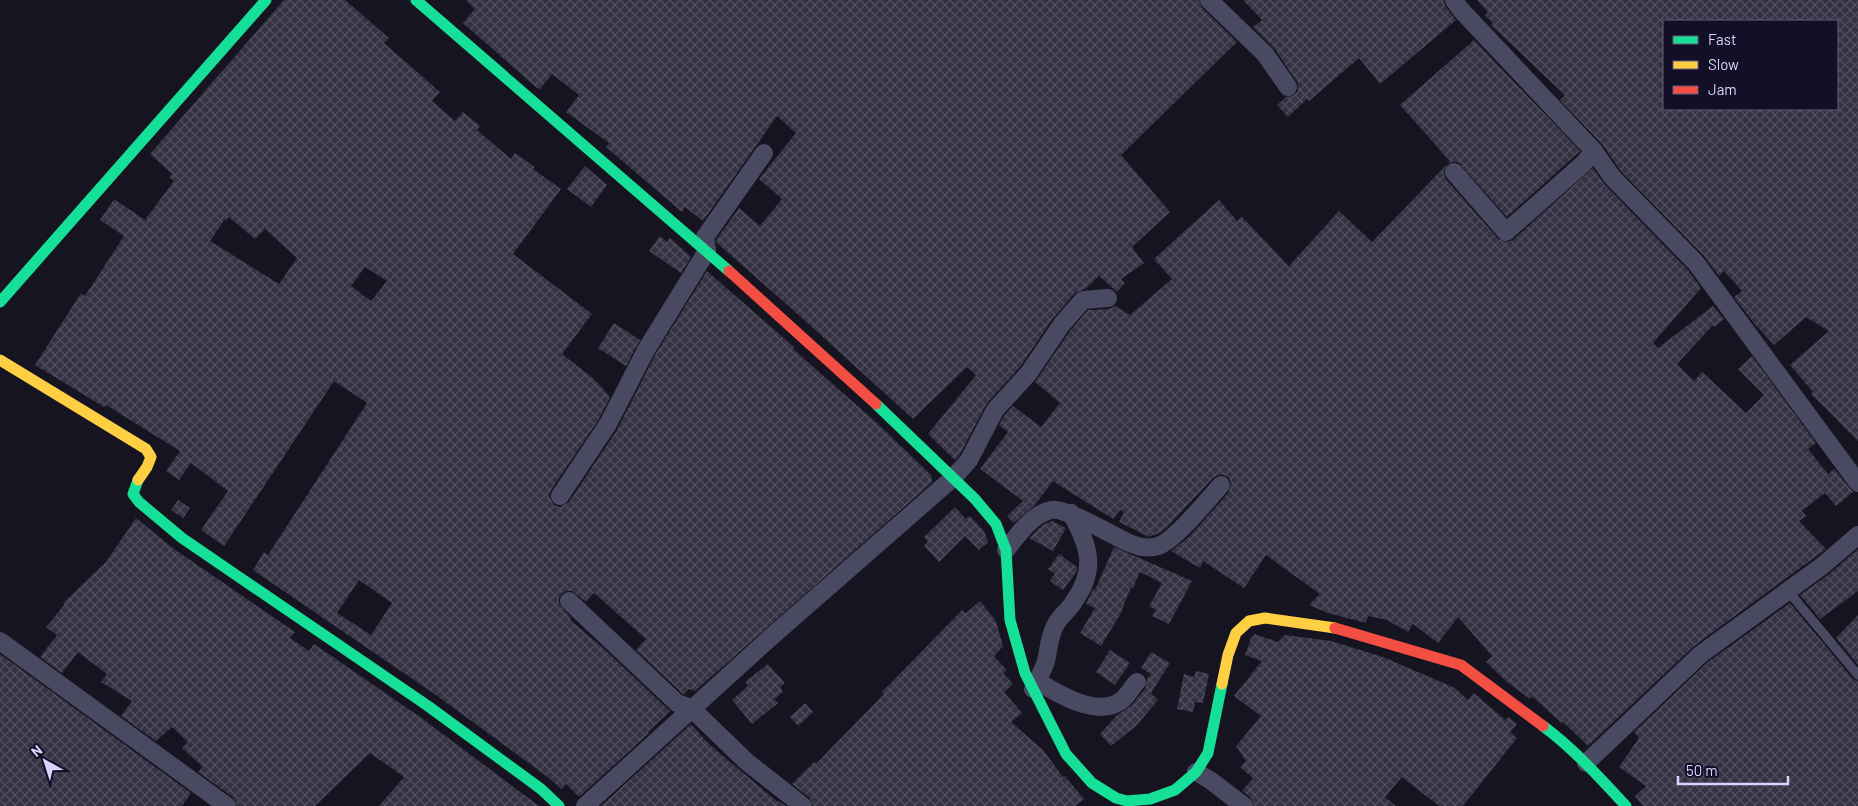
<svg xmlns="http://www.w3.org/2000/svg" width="1858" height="806" font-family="Barlow,sans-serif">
<defs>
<pattern id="building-cross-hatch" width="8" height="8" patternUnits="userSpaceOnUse" patternTransform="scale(1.25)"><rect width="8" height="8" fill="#343243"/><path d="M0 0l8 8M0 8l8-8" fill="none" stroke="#514f5f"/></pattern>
</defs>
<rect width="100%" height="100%" fill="#161421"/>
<g fill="url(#building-cross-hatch)" fill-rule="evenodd">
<path d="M284 0H345L389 38 384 43 440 92 432 101 455 121 463 112 480 126 477 130 511 159 515 153 535 167 533 169 561 189 513 254 592 314 562 354 594 379 610 397 599 419 551 490 549 496 554 505 560 507 569 502 617 430 655 355 707 271 794 347 793 349 878 424 931 475 932 482 929 485 695 691 689 689 684 694H683L636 650 646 639 594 593 586 602 572 591H566L562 593 559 598V604L571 618 570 620 602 647 670 711 648 732 649 733 579 797 566 784 561 789 549 778 436 695 253 570 264 552 268 555 367 403 334 381 224 546 201 530 228 491 191 463 179 480 166 471 180 451 106 405 104 407 35 365 81 293 85 296 124 236 100 220 114 199 145 220 174 181 169 177 172 174 150 154ZM229 217 255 239 265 229 297 258 279 284 210 241 225 219 226 221ZM365 267 387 281 371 301 351 286ZM359 580 392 603 371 635 337 613Z"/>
<polygon points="466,0 1199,0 1202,8 1237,42 1121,155 1170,212 1132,247 1144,263 1121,279 1125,283 1117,292 1099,276 1085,289 1075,293 1053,318 1020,367 987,403 960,454 955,460 928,434 976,375 967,367 913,419 802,318 716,242 716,240 739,208 760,226 782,199 759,179 796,133 777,116 703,221 685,207 682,212 606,147 609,143 566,112 579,95 552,74 540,89 537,88 463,23 475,9"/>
<polygon points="1243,0 1444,0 1445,6 1456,20 1380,84 1359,58 1309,101 1307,99 1288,117 1277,105 1286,97 1294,95 1298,91 1298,83 1274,48 1253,27 1262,20"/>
<path d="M1477 0H1858V441L1811 394 1813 392 1790 365 1829 331 1806 317 1774 345 1758 327H1757L1734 297 1742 291 1724 271 1719 276 1704 256 1620 170 1602 144 1560 100 1565 95 1491 25 1493 23 1485 15 1488 12ZM1664 21H1837V109H1664Z"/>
<polygon points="1474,40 1580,151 1507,217 1458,162 1452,162 1447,164 1444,174 1446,179 1498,239 1508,242 1513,240 1593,168 1604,184 1688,270 1701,288 1653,343 1658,348 1713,306 1724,319 1714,327 1713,325 1677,364 1694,381 1702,372 1746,413 1764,395 1738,369 1752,356 1816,443 1808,449 1828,474 1834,469 1853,492 1836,506 1825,493 1802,511 1806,516 1799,521 1826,549 1694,646 1588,746 1563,722 1562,723 1556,718 1532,696 1530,699 1507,682 1486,662 1492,656 1458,617 1438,643 1413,624 1408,632 1387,620 1368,616 1366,623 1328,613 1309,605 1320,594 1266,555 1244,588 1203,561 1200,568 1171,551 1190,536 1229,492 1231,482 1228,477 1224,475 1218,475 1213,478 1166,528 1159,533 1149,537 1119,522 1124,512 1120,510 1113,519 1053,481 1034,506 1014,523 1007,516 1023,501 980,469 1008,432 999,425 1004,416 1013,406 1041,427 1060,403 1035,382 1070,331 1088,310 1109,309 1115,306 1130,315 1172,279 1154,259 1219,200 1237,221 1242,217 1289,266 1339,211 1372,242 1450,161 1400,105"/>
<polygon points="585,166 607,185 591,207 567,189"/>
<polygon points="660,236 667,242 670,238 691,257 681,273 649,251"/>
<polygon points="614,323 640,340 626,366 598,348"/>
<polygon points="178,500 190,508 183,518 171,510"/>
<polygon points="955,507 966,519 970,516 984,531 988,542 979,550 965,536 939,562 924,546 928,542 924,537"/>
<polygon points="136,518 174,549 295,632 290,638 309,651 314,644 420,717 539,806 379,806 404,777 370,753 315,806 237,806 233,797 198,772 203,767 182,748 188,742 172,727 156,741 121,716 132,701 101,682 107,674 78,652 62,673 40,657 57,635 46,627 65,604 63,603 106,562"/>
<polygon points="1052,521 1066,528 1053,551 1029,538 1043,525"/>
<polygon points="1114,547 1192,581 1169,624 1152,616 1156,610 1149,606 1162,583 1140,572 1133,588 1131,587 1120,615 1101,646 1080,633 1095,608 1086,604 1093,589 1095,590"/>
<polygon points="1858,549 1858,591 1820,619 1800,595 1828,575"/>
<polygon points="1059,554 1077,567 1077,571 1063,590 1050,581 1055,574 1048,569"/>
<polygon points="980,601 996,621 1003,646 994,656 1007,670 1003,673 1013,684 1004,692 1022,713 1011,722 1043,750 1063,777 1065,776 1084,799 1075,806 813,806 810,798 792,784 814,762 816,764 884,694 882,692 962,610 966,613"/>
<polygon points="1790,603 1853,679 1858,681 1858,806 1643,806 1635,796 1646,786 1619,767 1639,738 1634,732 1708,662"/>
<polygon points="1858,615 1858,665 1836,638"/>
<polygon points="1255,634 1278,642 1285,635 1331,641 1383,657 1455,688 1468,700 1474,693 1505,720 1508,717 1517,724 1510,732 1517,738 1463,806 1439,806 1402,777 1385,797 1396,806 1254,806 1251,798 1242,791 1253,778 1240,767 1246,761 1236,746 1261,716 1234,696 1262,661 1245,655 1251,638"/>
<polygon points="1110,650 1130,663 1115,685 1096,672"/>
<polygon points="1151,652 1170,663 1151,693 1158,700 1136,726 1111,746 1100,734 1117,715 1132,705 1145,689 1147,679 1151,674 1141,668"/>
<polygon points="0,654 191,793 182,806 0,806"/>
<polygon points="768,664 785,683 780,687 783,692 774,699 778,703 752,724 732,700 748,686 745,682"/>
<polygon points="1196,671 1209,674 1203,703 1195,702 1193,712 1177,709 1184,674 1194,677"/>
<polygon points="805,703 813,712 798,726 790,717"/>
<polygon points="691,724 708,743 730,762 778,802 779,801 786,806 601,806"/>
</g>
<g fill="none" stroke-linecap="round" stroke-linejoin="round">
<polyline stroke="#4a4962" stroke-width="9" points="1788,591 1858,675"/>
<g stroke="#4a4962" stroke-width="18">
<polyline points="1209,0 1265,54 1288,87"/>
<polyline points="1454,0 1461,10 1594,151 1612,177 1696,263 1858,483"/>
<polyline points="1454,172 1506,232 1583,164 1594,151"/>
<polyline points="560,496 608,424 646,350 707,251 705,237 764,153"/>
<path d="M1006 550C1017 536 1032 514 1051 510 1065 507 1110 534 1125 541 1135 546 1146 550 1158 546 1175 541 1208 499 1221 485"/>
<polyline points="569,601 677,703 691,708 747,762 803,806"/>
<polyline points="0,641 227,806"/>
<path d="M1037 681C1058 694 1098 719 1122 700 1128 695 1132 687 1137 682"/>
<path d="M1033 689C1037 680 1043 671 1046 661 1049 648 1049 636 1056 624 1060 616 1068 611 1073 603 1097 569 1090 548 1071 513"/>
<polyline points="1586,763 1701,654 1822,566 1858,535"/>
<polyline points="1196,772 1210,780 1244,806"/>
<polyline points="585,806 771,637 954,477 969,460 995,410 1028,374 1062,324 1083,300 1108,298"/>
</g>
<g stroke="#16e098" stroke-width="11">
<polyline points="416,0 729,271"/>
<polyline points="0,302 266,0"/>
<polyline points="876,404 975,499 996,524 1006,550 1010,620 1025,673 1066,754 1092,783 1116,798 1127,801 1150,799 1175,790 1196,772 1208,753 1222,684"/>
<polyline points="138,480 133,494 139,502 182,538 428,706 541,789 559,806"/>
<path d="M1543 726C1574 749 1600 778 1626 806"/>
</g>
<g stroke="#ffcf43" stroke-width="11">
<polyline points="0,360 146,449 151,457 147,467 138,480"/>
<polyline points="1222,684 1228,655 1236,633 1249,621 1265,618 1335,628"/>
</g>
<g stroke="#f24e42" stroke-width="11">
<polyline points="729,271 876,404"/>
<polyline points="1335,628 1461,665 1543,726"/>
</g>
</g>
<rect x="1663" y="20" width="175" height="90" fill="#130f26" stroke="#625e7d"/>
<rect x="1673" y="36" width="25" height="8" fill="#16e098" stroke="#625e7d"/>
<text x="1708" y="45" font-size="15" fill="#d9d4ff">Fast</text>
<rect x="1673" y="61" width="25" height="8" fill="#ffcf43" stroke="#625e7d"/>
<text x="1708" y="70" font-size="15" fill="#d9d4ff">Slow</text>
<rect x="1673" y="86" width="25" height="8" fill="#f24e42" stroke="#625e7d"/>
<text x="1708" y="95" font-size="15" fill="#d9d4ff">Jam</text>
<g transform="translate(45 761) rotate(321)" stroke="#130f26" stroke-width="4" paint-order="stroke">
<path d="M0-4L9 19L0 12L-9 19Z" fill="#d9d4ff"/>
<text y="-8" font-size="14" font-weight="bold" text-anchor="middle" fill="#d9d4ff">N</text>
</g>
<path d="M1678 776v8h110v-8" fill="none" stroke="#d9d4ff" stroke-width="2.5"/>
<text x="1686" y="776" font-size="15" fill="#d9d4ff" stroke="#130f26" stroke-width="4" paint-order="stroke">50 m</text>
</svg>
